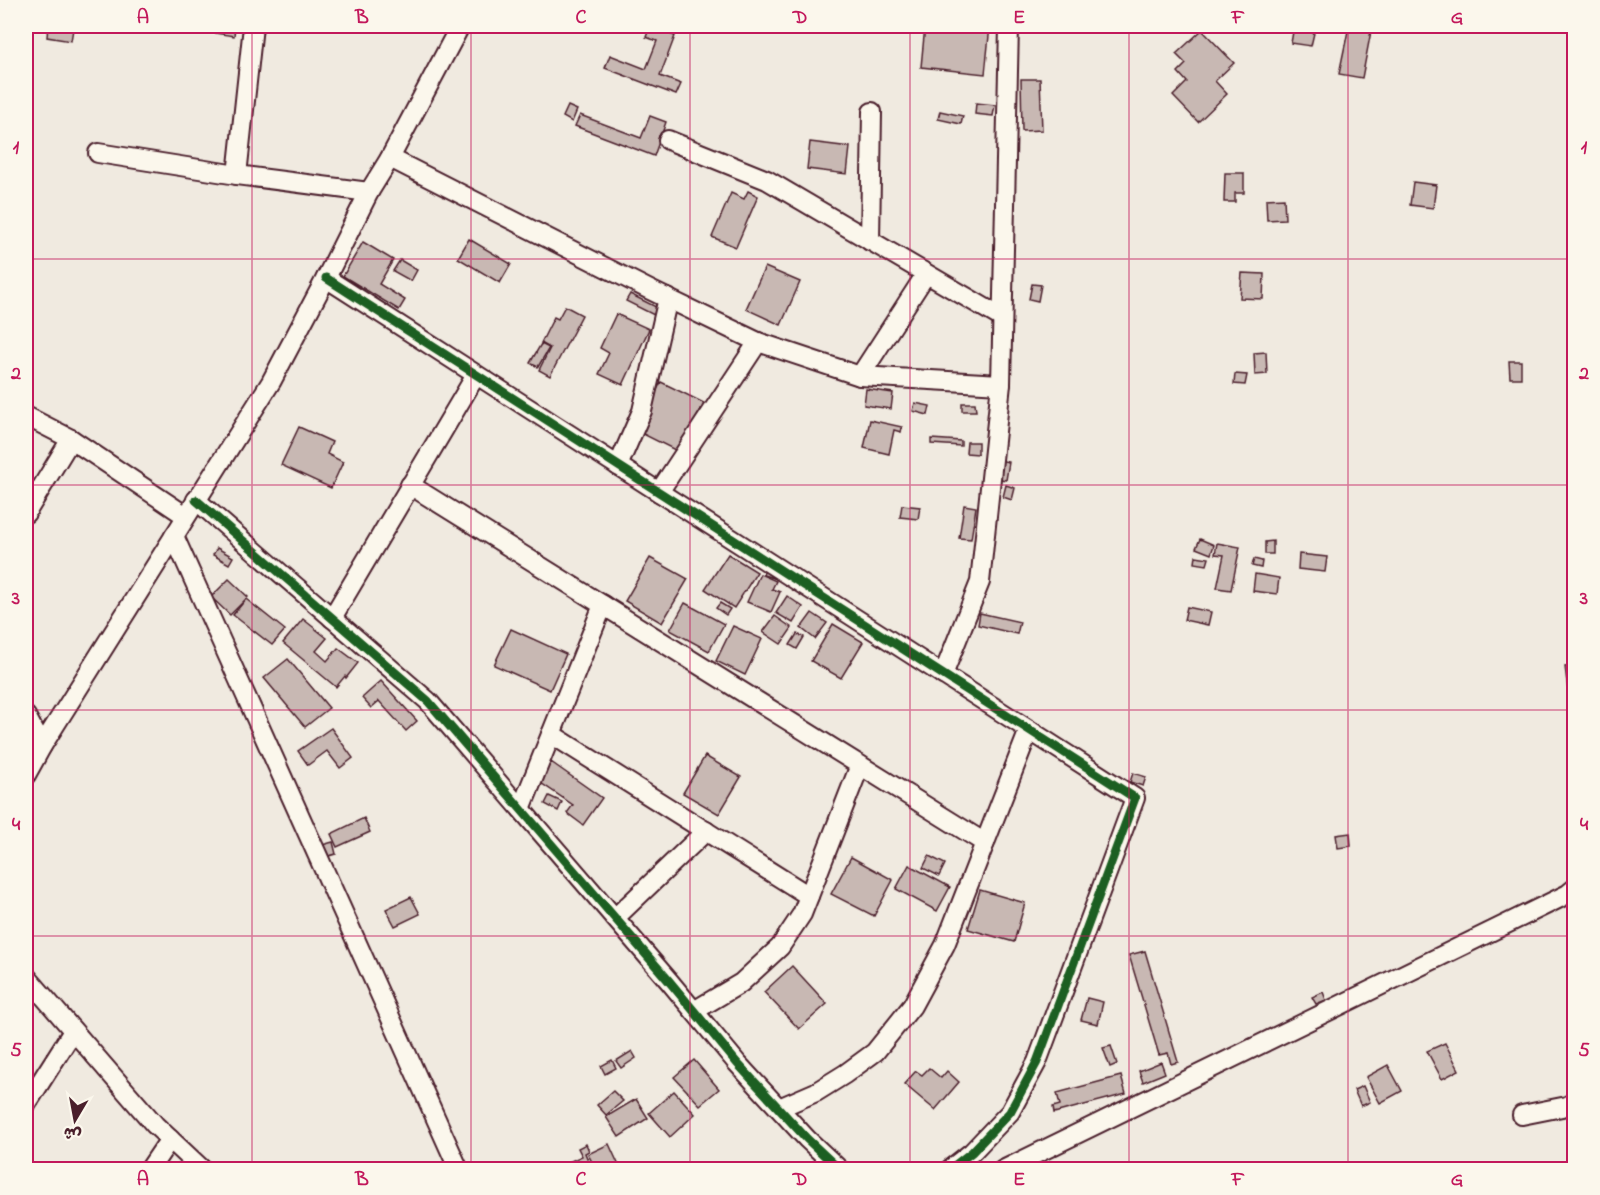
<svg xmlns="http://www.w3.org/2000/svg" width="1600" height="1195" font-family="'Indie Flower','Playpen Sans Arabic',sans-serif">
<rect width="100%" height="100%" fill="#f0eae0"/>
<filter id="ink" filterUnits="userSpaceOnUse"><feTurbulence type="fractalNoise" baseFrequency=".0167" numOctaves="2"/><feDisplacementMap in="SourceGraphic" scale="12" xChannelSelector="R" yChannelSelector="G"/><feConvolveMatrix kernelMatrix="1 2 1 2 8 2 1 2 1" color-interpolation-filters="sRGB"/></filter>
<g filter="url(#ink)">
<g fill="#c8b8b3" stroke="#4a1f2b" stroke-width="1.5">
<polygon points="48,26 73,29 71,41 47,37"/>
<polygon points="225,26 235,26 234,36 214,33 215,28 225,29"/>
<polygon points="925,26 990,26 985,74 921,67"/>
<polygon points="1294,26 1311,26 1310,32 1314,33 1311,46 1291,43"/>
<polygon points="1349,26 1372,26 1362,78 1339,74"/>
<polygon points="650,27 675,36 660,76 681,84 676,95 605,68 610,55 646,69 657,41 646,37"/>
<polygon points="1202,30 1234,63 1215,81 1227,94 1198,122 1173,96 1187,82 1178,72 1186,64 1176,54"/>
<polygon points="1021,79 1040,79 1042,130 1022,131"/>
<polygon points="976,103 995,105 993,116 975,114"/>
<polygon points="568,106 577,110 572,122 563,117"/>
<polygon points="940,111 963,116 961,124 938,119"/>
<polygon points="580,115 641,138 650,116 666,122 654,156 575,126"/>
<polygon points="810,142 850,147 847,174 807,169"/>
<polygon points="1225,173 1244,173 1244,193 1235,193 1235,202 1224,202"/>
<polygon points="1413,182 1436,185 1433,208 1410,205"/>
<polygon points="748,191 758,196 736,247 712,237 731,193 744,199"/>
<polygon points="1284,198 1285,219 1267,220 1266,199"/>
<polygon points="469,239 511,264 500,283 458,258"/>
<polygon points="363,242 393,260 379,284 405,300 399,310 343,276"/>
<polygon points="400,260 417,270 411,281 393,271"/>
<polygon points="765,267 800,282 781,325 746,309"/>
<polygon points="1242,273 1264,274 1263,299 1240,298"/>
<polygon points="1032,284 1041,285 1038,301 1029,299"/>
<polygon points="630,294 662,310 658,317 626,301"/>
<polygon points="565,306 582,315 550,376 539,370 550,348 541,343 554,317 558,319"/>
<polygon points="616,314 649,329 623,385 599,374 609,353 600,348"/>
<polygon points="541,344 549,348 538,367 530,363"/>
<polygon points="1266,352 1267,374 1255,375 1254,353"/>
<polygon points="1509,361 1521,361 1521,378 1510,378"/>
<polygon points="1235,374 1247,375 1245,385 1234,384"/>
<polygon points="661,382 704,403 679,452 637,431"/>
<polygon points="866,389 893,393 891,409 864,405"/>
<polygon points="915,403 930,406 928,415 913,411"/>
<polygon points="962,403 975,403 976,411 962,411"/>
<polygon points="870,420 902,427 901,432 894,430 889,454 864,448"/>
<polygon points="299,427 332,442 327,454 343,462 331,488 281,465"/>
<polygon points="931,439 961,441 961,446 931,444"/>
<polygon points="967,442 978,442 978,454 966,453"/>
<polygon points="998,460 1009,462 1006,480 996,478"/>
<polygon points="1006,485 1015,488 1012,500 1003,497"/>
<polygon points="902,505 920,507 918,519 900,517"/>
<polygon points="964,505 976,507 971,539 959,538"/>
<polygon points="1200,539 1214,545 1211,554 1196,548"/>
<polygon points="1273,541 1273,554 1265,554 1265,542"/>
<polygon points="1217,543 1240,547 1231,590 1217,588 1224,555 1215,554"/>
<polygon points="217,548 233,557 229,564 213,555"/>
<polygon points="728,554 757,572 734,608 705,589"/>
<polygon points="1299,554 1327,557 1325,572 1298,569"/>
<polygon points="1196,556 1209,558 1207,565 1195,563"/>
<polygon points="650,558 688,579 662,623 625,601"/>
<polygon points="1254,559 1262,561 1261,568 1252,566"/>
<polygon points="765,569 776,573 774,578 763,575"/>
<polygon points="760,574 776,581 772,589 780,592 771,612 747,602"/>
<polygon points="1255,574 1279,578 1277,594 1253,591"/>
<polygon points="229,579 248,597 230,615 211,597"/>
<polygon points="787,596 803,607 793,623 776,613"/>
<polygon points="246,599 285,630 272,645 233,615"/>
<polygon points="685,603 724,624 709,651 670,630"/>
<polygon points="720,603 730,609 726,615 716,608"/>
<polygon points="1187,607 1211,612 1208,625 1184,620"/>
<polygon points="812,613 827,623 815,639 801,628"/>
<polygon points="980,613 1020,622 1017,634 978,625"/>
<polygon points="775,616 792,628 781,644 763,632"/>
<polygon points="303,619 327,638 316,651 327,661 338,648 358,663 346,678 345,676 336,687 283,643"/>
<polygon points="833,624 863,642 841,678 811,661"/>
<polygon points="733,626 762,639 745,675 716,661"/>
<polygon points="511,629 566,654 550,690 494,665"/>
<polygon points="797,634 804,637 797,649 790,645"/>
<polygon points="288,659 329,708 305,727 264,678"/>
<polygon points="1572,666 1574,681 1574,705 1570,706 1565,667"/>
<polygon points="381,681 417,721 406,731 379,701 371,708 362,698"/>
<polygon points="331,728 353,758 340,768 327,751 308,765 298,751"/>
<polygon points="705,756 741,777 719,814 683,793"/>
<polygon points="551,762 602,798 583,825 567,813 573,805 538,781"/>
<polygon points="1133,773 1146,777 1143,786 1130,782"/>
<polygon points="549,796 562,802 558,811 545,804"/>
<polygon points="364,818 370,832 337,847 331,834"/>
<polygon points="1350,833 1351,846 1338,848 1336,835"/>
<polygon points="333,842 336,854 325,857 322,845"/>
<polygon points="929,856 945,864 939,876 923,868"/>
<polygon points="851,857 893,880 874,916 831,894"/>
<polygon points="909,865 950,887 937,911 896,889"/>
<polygon points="980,890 1025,903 1014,942 968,929"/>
<polygon points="411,897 420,914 395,926 386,909"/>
<polygon points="1145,951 1178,1062 1171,1064 1168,1053 1159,1055 1129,955"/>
<polygon points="792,966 827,1004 799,1029 764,992"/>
<polygon points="1323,992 1326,1000 1316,1004 1312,997"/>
<polygon points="1087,998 1103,1002 1098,1024 1081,1020"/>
<polygon points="1445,1043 1459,1070 1442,1079 1427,1051"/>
<polygon points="1111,1046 1117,1064 1110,1067 1103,1048"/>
<polygon points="632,1051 636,1058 621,1068 616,1061"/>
<polygon points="612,1060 616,1068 605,1074 601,1066"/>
<polygon points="694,1060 719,1089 700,1105 674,1077"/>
<polygon points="1161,1062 1165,1073 1143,1082 1139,1071"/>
<polygon points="1388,1065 1402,1091 1380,1103 1366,1077"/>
<polygon points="929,1068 941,1078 947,1071 959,1082 935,1110 904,1084 916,1071 922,1075"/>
<polygon points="1121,1076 1126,1094 1054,1113 1053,1107 1060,1105 1057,1093"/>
<polygon points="1363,1086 1370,1102 1361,1106 1354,1090"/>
<polygon points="613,1091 623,1101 606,1115 597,1105"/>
<polygon points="674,1091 695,1114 670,1137 649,1113"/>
<polygon points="636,1099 648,1118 619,1137 606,1117"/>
<polygon points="586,1144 589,1151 585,1153 590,1165 584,1168 584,1170 556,1170 555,1168 582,1156 578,1148"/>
<polygon points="609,1144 621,1170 596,1170 588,1154"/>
</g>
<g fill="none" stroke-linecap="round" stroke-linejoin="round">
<g stroke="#4a1f2b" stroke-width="22">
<g id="minor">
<polyline points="253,26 237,175 369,192"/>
<polyline points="668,140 767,180 1002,318"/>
<polyline points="98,153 237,175"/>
<polyline points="390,158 650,290 758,342"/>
<polyline points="870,241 872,112"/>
<polyline points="326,278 1135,798 1037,1062 1010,1112 972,1152 949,1170"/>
<polyline points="860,376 926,274"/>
<polyline points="1001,384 1009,26"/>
<polyline points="26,416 71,439 186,516"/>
<polyline points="618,466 642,411 668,298"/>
<polyline points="410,485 985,843"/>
<polyline points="659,492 758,342 860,376 1001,384 980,582 943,675"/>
<polyline points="196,500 428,701 669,981 737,1063 807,1139 840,1170"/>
<polyline points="26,513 71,439"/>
<polyline points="174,536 459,1170"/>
<polyline points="332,618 476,375"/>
<polyline points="26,716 42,746"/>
<polyline points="551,734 809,896"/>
<polyline points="26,775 42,746 271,382 326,278 369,192 390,158 460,26"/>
<polyline points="521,809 603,605"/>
<polyline points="615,918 706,831"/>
<polyline points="26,976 155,1125 203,1170"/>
<polyline points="694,1011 741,983 780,947 802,914 860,765"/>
<polyline points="26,1105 73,1031"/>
<polyline points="779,1108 816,1092 845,1074 875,1052 912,1006 945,945 1029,730"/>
<polyline points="1522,1115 1567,1106 1574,1102"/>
<polyline points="149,1170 170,1139"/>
<polyline points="1003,1170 1568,894 1574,889"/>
</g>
</g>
<use href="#minor" stroke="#fbf7ec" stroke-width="18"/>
<g stroke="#fbf7ec" stroke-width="13">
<g id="cycleway">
<polyline points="326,278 1135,798 1037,1062 1010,1112 972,1152 949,1170"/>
<polyline points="196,500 428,701 669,981 737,1063 807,1139 840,1170"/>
</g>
</g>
<use href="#cycleway" stroke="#1b5e20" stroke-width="9"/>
</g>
</g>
<path fill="none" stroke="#c2185b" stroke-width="1.5" stroke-opacity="0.55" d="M252 26V1170M471 26V1170M690 26V1170M910 26V1170M1129 26V1170M1348 26V1170M26 259H1574M26 485H1574M26 710H1574M26 936H1574"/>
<rect width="1600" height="1195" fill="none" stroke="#fbf7ec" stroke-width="66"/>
<g transform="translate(75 1120) rotate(190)" stroke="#fbf7ec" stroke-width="4.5" paint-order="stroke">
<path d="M0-4.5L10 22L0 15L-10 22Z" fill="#4a1f2b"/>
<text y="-9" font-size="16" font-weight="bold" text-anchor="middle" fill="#4a1f2b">ش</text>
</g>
<rect x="33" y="33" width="1534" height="1129" fill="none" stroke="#c2185b" stroke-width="2"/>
<g font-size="20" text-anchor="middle" font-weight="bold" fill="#c2185b">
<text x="143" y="23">A</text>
<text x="362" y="23">B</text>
<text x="581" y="23">C</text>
<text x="800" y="23">D</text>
<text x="1019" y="23">E</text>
<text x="1238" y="23">F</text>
<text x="1457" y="23">G</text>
<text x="16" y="153">1</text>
<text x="1584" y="153">1</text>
<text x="16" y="379">2</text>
<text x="1584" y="379">2</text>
<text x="16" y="604">3</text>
<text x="1584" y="604">3</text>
<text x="16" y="830">4</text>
<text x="1584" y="830">4</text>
<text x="16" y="1056">5</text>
<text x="1584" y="1056">5</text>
<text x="143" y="1185">A</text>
<text x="362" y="1185">B</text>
<text x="581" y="1185">C</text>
<text x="800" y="1185">D</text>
<text x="1019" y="1185">E</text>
<text x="1238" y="1185">F</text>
<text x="1457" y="1185">G</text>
</g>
</svg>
